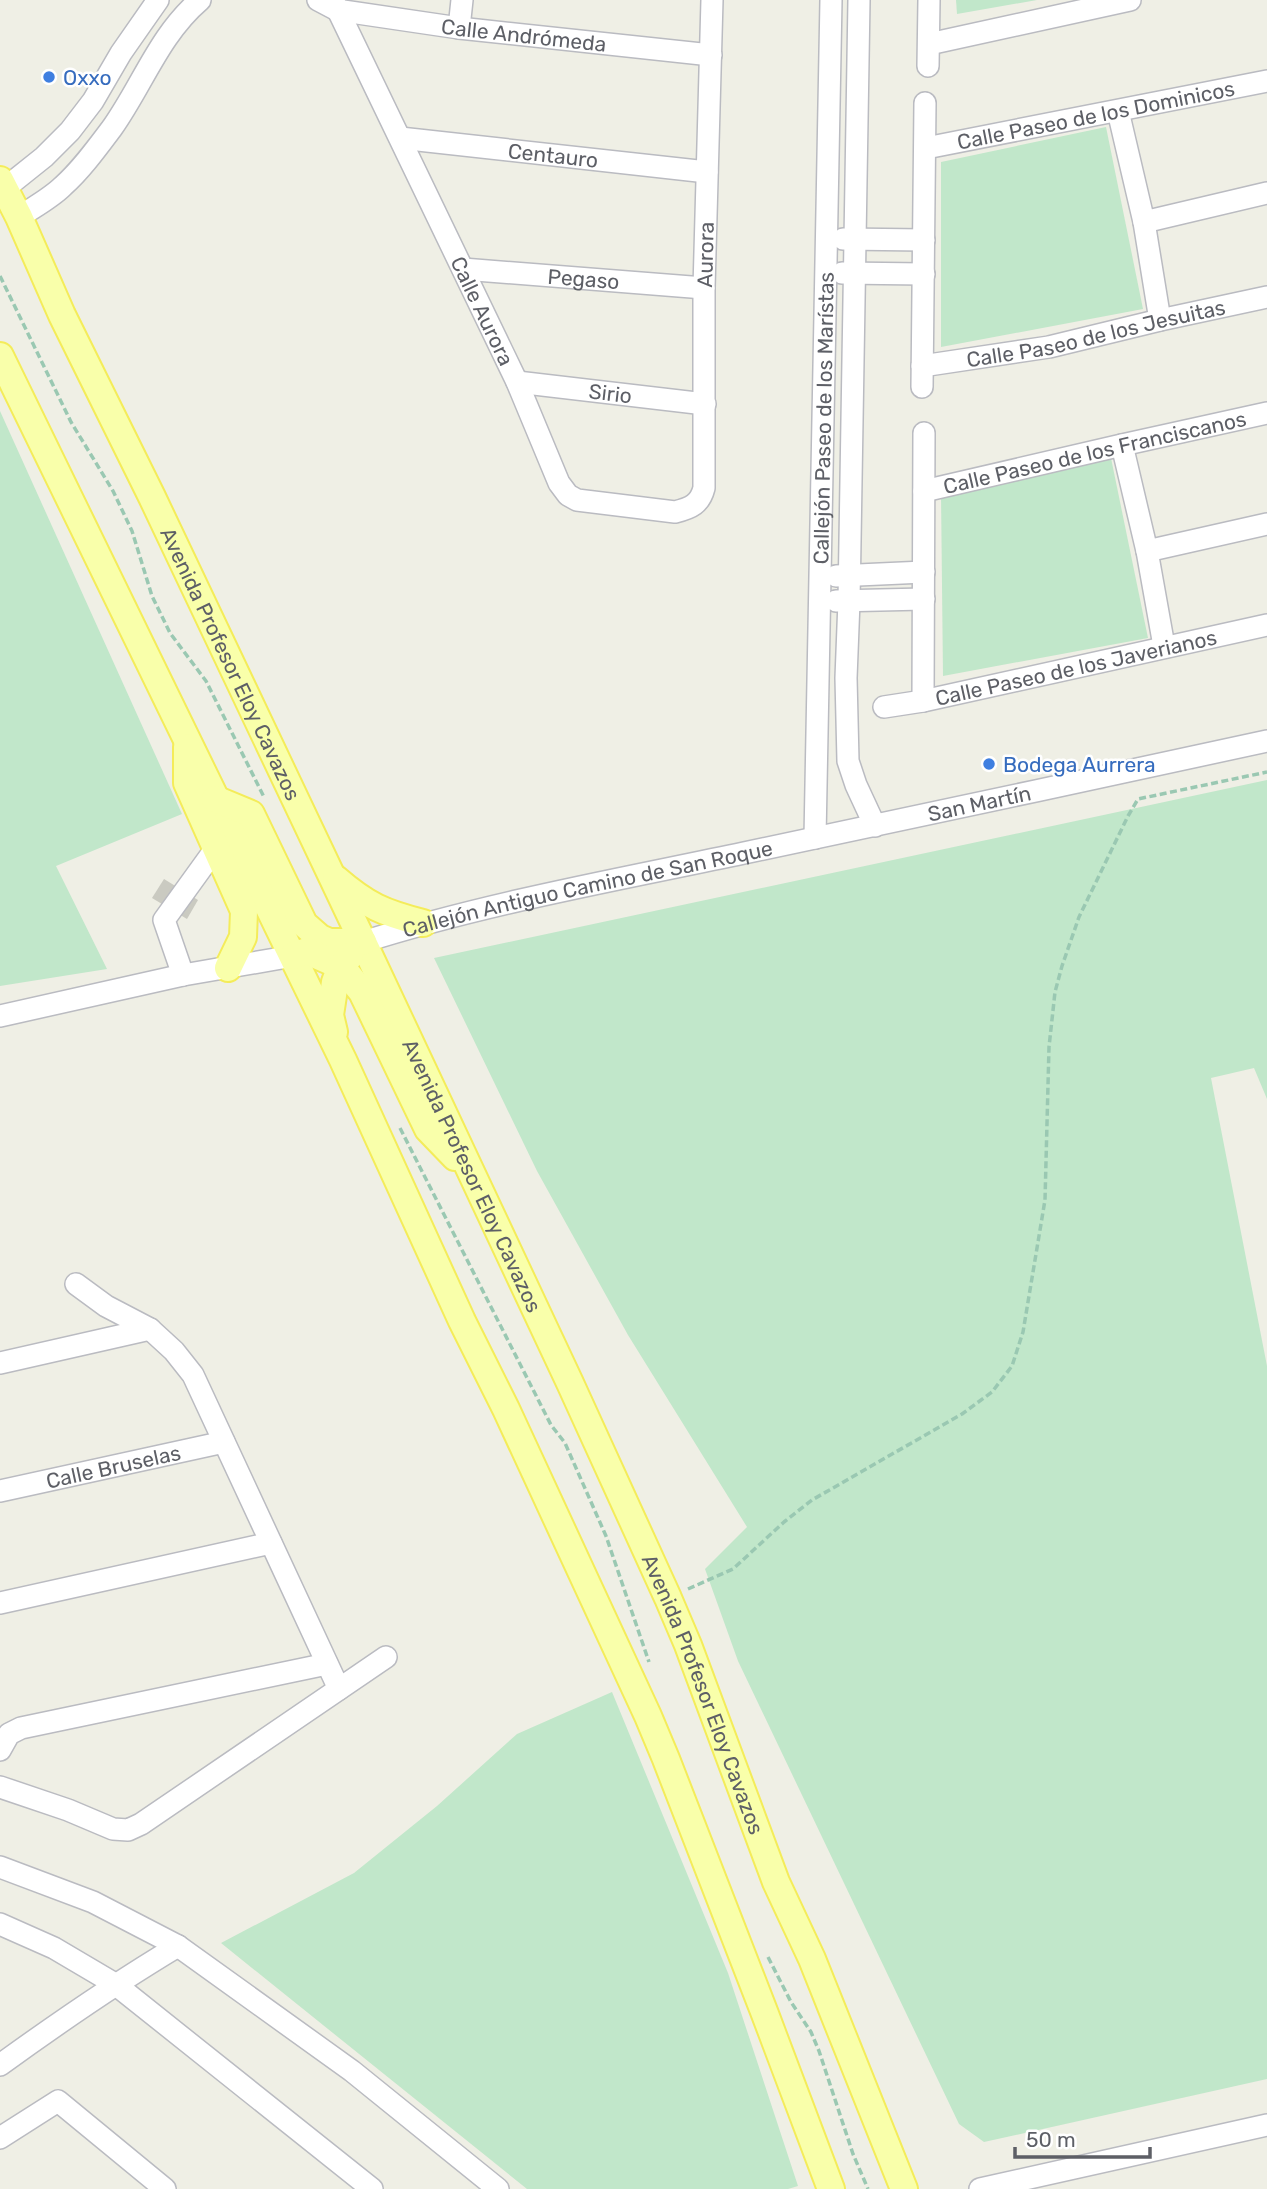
<svg xmlns="http://www.w3.org/2000/svg" width="1267" height="2189" font-family="Rubik,sans-serif">
<rect width="100%" height="100%" fill="#efefe5"/>
<g fill="#c1e7ca">
<polygon points="956,0 1037,0 957,14"/>
<polygon points="1106,127 1143,309 941,347 941,162"/>
<polygon points="0,411 182,814 56,866 107,969 0,986"/>
<polygon points="1111,458 1148,638 943,676 941,493"/>
<polygon points="1267,780 1267,1099 1254,1068 1211,1078 1267,1366 1267,2079 984,2142 959,2124 738,1661 705,1569 747,1527 628,1335 537,1171 434,958"/>
<polygon points="612,1692 728,1973 798,2186 788,2189 527,2189 221,1943 354,1873 437,1806 517,1734"/>
</g>
<polygon fill="#cacac1" points="164,879 198,900 187,919 152,898"/>
<g fill="none" stroke-linecap="round" stroke-linejoin="round">
<g stroke="#babbc1" stroke-width="24">
<g id="minor">
<path id="s1" d="M318 0 337 10 459 28 711 55"/>
<path id="s2" d="M333 0 517 382 559 483 568 495 577 500 675 512C691 508 700 504 704 488V288L712 0"/>
<polyline points="859,0 849,601 846,678 848,761 856,785 875,826"/>
<polyline points="459,28 462,0"/>
<polyline points="929,44 1130,0"/>
<polyline points="928,66 929,0"/>
<polyline points="1118,111 1144,222 1160,320"/>
<path id="s3" d="M400 138 707 172"/>
<path id="s4" d="M926 148 1267 81"/>
<polyline points="4,189 44,157 70,131 93,101 121,53 158,0"/>
<path d="M19 217C34 207 51 198 63 186 81 170 97 148 112 128 142 86 159 35 200 0"/>
<polyline points="1144,222 1267,193"/>
<polyline points="843,239 924,240"/>
<path id="s5" d="M463 269 704 288"/>
<polyline points="842,273 924,274"/>
<path id="s6" d="M922 366 1049 347 1160 320 1267 297"/>
<path id="s7" d="M517 382 705 404"/>
<polyline points="922,387 925,103"/>
<polyline points="1122,445 1147,551 1164,646"/>
<path id="s8" d="M924 491 1122 445 1267 413"/>
<polyline points="1147,551 1267,524"/>
<polyline points="836,576 924,572"/>
<polyline points="836,601 924,599"/>
<polyline points="923,701 924,433"/>
<path id="s9" d="M884 707 923 701 1267 625"/>
<path id="s10" d="M815 838 831 0"/>
<path id="s11" d="M363 942C487 903 616 880 744 853 918 816 1093 779 1267 741"/>
<polyline points="183,975 164,920 216,848"/>
<polyline points="0,1016 183,975 293,956"/>
<polyline points="76,1284 106,1306 150,1329 174,1351 193,1375 339,1689"/>
<polyline points="0,1363 150,1329"/>
<path id="s12" d="M0 1491 224 1442"/>
<polyline points="0,1603 271,1543"/>
<polyline points="0,1750 9,1734 21,1728 327,1664"/>
<polyline points="0,1787 68,1810 113,1829 128,1830 141,1824 386,1657"/>
<polyline points="0,1867 93,1902 178,1946 352,2071 498,2189"/>
<polyline points="0,1924 54,1948 115,1984 372,2189"/>
<path d="M0 2065C58 2023 116 1983 178 1946"/>
<polyline points="0,2138 58,2101 165,2189"/>
<polyline points="980,2189 1267,2125"/>
</g>
</g>
<g stroke="#f4ec5a" stroke-width="30">
<g id="major">
<path id="s13" d="M0 180 19 217 62 315 152 497 363 942 570 1383 668 1598 688 1645 776 1882 812 1959 904 2189"/>
<polyline points="0,356 343,1060 462,1321 506,1409 648,1716 666,1759 765,2014 831,2189"/>
<polyline points="187,747 187,783 244,911 243,937 228,968"/>
<polyline points="215,799 251,814 304,924 320,938 329,942 363,942"/>
<path d="M336 879C367 906 384 913 423 923"/>
<polyline points="293,956 307,951 341,966 362,992 428,1129 455,1157"/>
<polyline points="334,1032 330,1015 335,982 341,966 350,956"/>
</g>
</g>
<g stroke="#9ac8b2" stroke-width="3.5" stroke-dasharray="7 3.5" stroke-linecap="butt">
<polyline points="0,276 71,422 113,491 132,531 152,596 170,633 206,681 264,797"/>
<polyline points="400,1128 551,1425 565,1443 606,1536 649,1662"/>
<polyline points="688,1589 733,1569 784,1522 812,1500 962,1414 992,1392 1012,1366 1023,1332 1045,1200 1049,1047 1055,992 1062,966 1079,917 1128,816 1138,799 1267,772"/>
<polyline points="768,1957 791,2002 811,2032 819,2051 853,2154 868,2189"/>
</g>
<use href="#minor" stroke="#fff" stroke-width="21"/>
<use href="#major" stroke="#f9ffaa" stroke-width="26"/>
</g>
<g fill="#3f7fe0" stroke="#fff" stroke-width="2.5">
<circle cx="49" cy="77" r="7"/>
<circle cx="989" cy="764" r="7"/>
</g>
<g text-anchor="middle" dominant-baseline="central" stroke-width="5" stroke-linejoin="round" paint-order="stroke">
<g font-size="21" fill="#5d5f66" stroke="#fff">
<text stroke="none"><textPath href="#s1" startOffset="210">Calle Andrómeda</textPath></text>
<text stroke="none"><textPath href="#s4" startOffset="173">Calle Paseo de los Dominicos</textPath></text>
<text stroke="none"><textPath href="#s3" startOffset="154">Centauro</textPath></text>
<text stroke="none"><textPath href="#s2" startOffset="931">Aurora</textPath></text>
<text stroke="none"><textPath href="#s5" startOffset="121">Pegaso</textPath></text>
<text stroke="none"><textPath href="#s2" startOffset="345">Calle Aurora</textPath></text>
<text stroke="none"><textPath href="#s6" startOffset="177">Calle Paseo de los Jesuitas</textPath></text>
<text stroke="none"><textPath href="#s7" startOffset="94">Sirio</textPath></text>
<text stroke="none"><textPath href="#s10" startOffset="420">Callejón Paseo de los Marístas</textPath></text>
<text stroke="none"><textPath href="#s8" startOffset="175">Calle Paseo de los Franciscanos</textPath></text>
<text stroke="none"><textPath href="#s13" startOffset="536">Avenida Profesor Eloy Cavazos</textPath></text>
<text stroke="none"><textPath href="#s9" startOffset="196">Calle Paseo de los Javerianos</textPath></text>
<text stroke="none"><textPath href="#s11" startOffset="632">San Martín</textPath></text>
<text stroke="none"><textPath href="#s11" startOffset="231">Callejón Antiguo Camino de San Roque</textPath></text>
<text stroke="none"><textPath href="#s13" startOffset="1102">Avenida Profesor Eloy Cavazos</textPath></text>
<text stroke="none"><textPath href="#s12" startOffset="116">Calle Bruselas</textPath></text>
<text stroke="none"><textPath href="#s13" startOffset="1670">Avenida Profesor Eloy Cavazos</textPath></text>
</g>
<g font-size="21" fill="#366cbe" stroke="#fff" text-anchor="start">
<text x="63" y="77">Oxxo</text>
<text x="1003" y="764">Bodega Aurrera</text>
</g>
</g>
<path d="M1015 2147v10h135v-10" fill="none" stroke="#5d5f66" stroke-width="3.5"/>
<text x="1026" y="2147" font-size="21" fill="#5d5f66" stroke="#ffffff" stroke-width="5" paint-order="stroke">50 m</text>
</svg>
